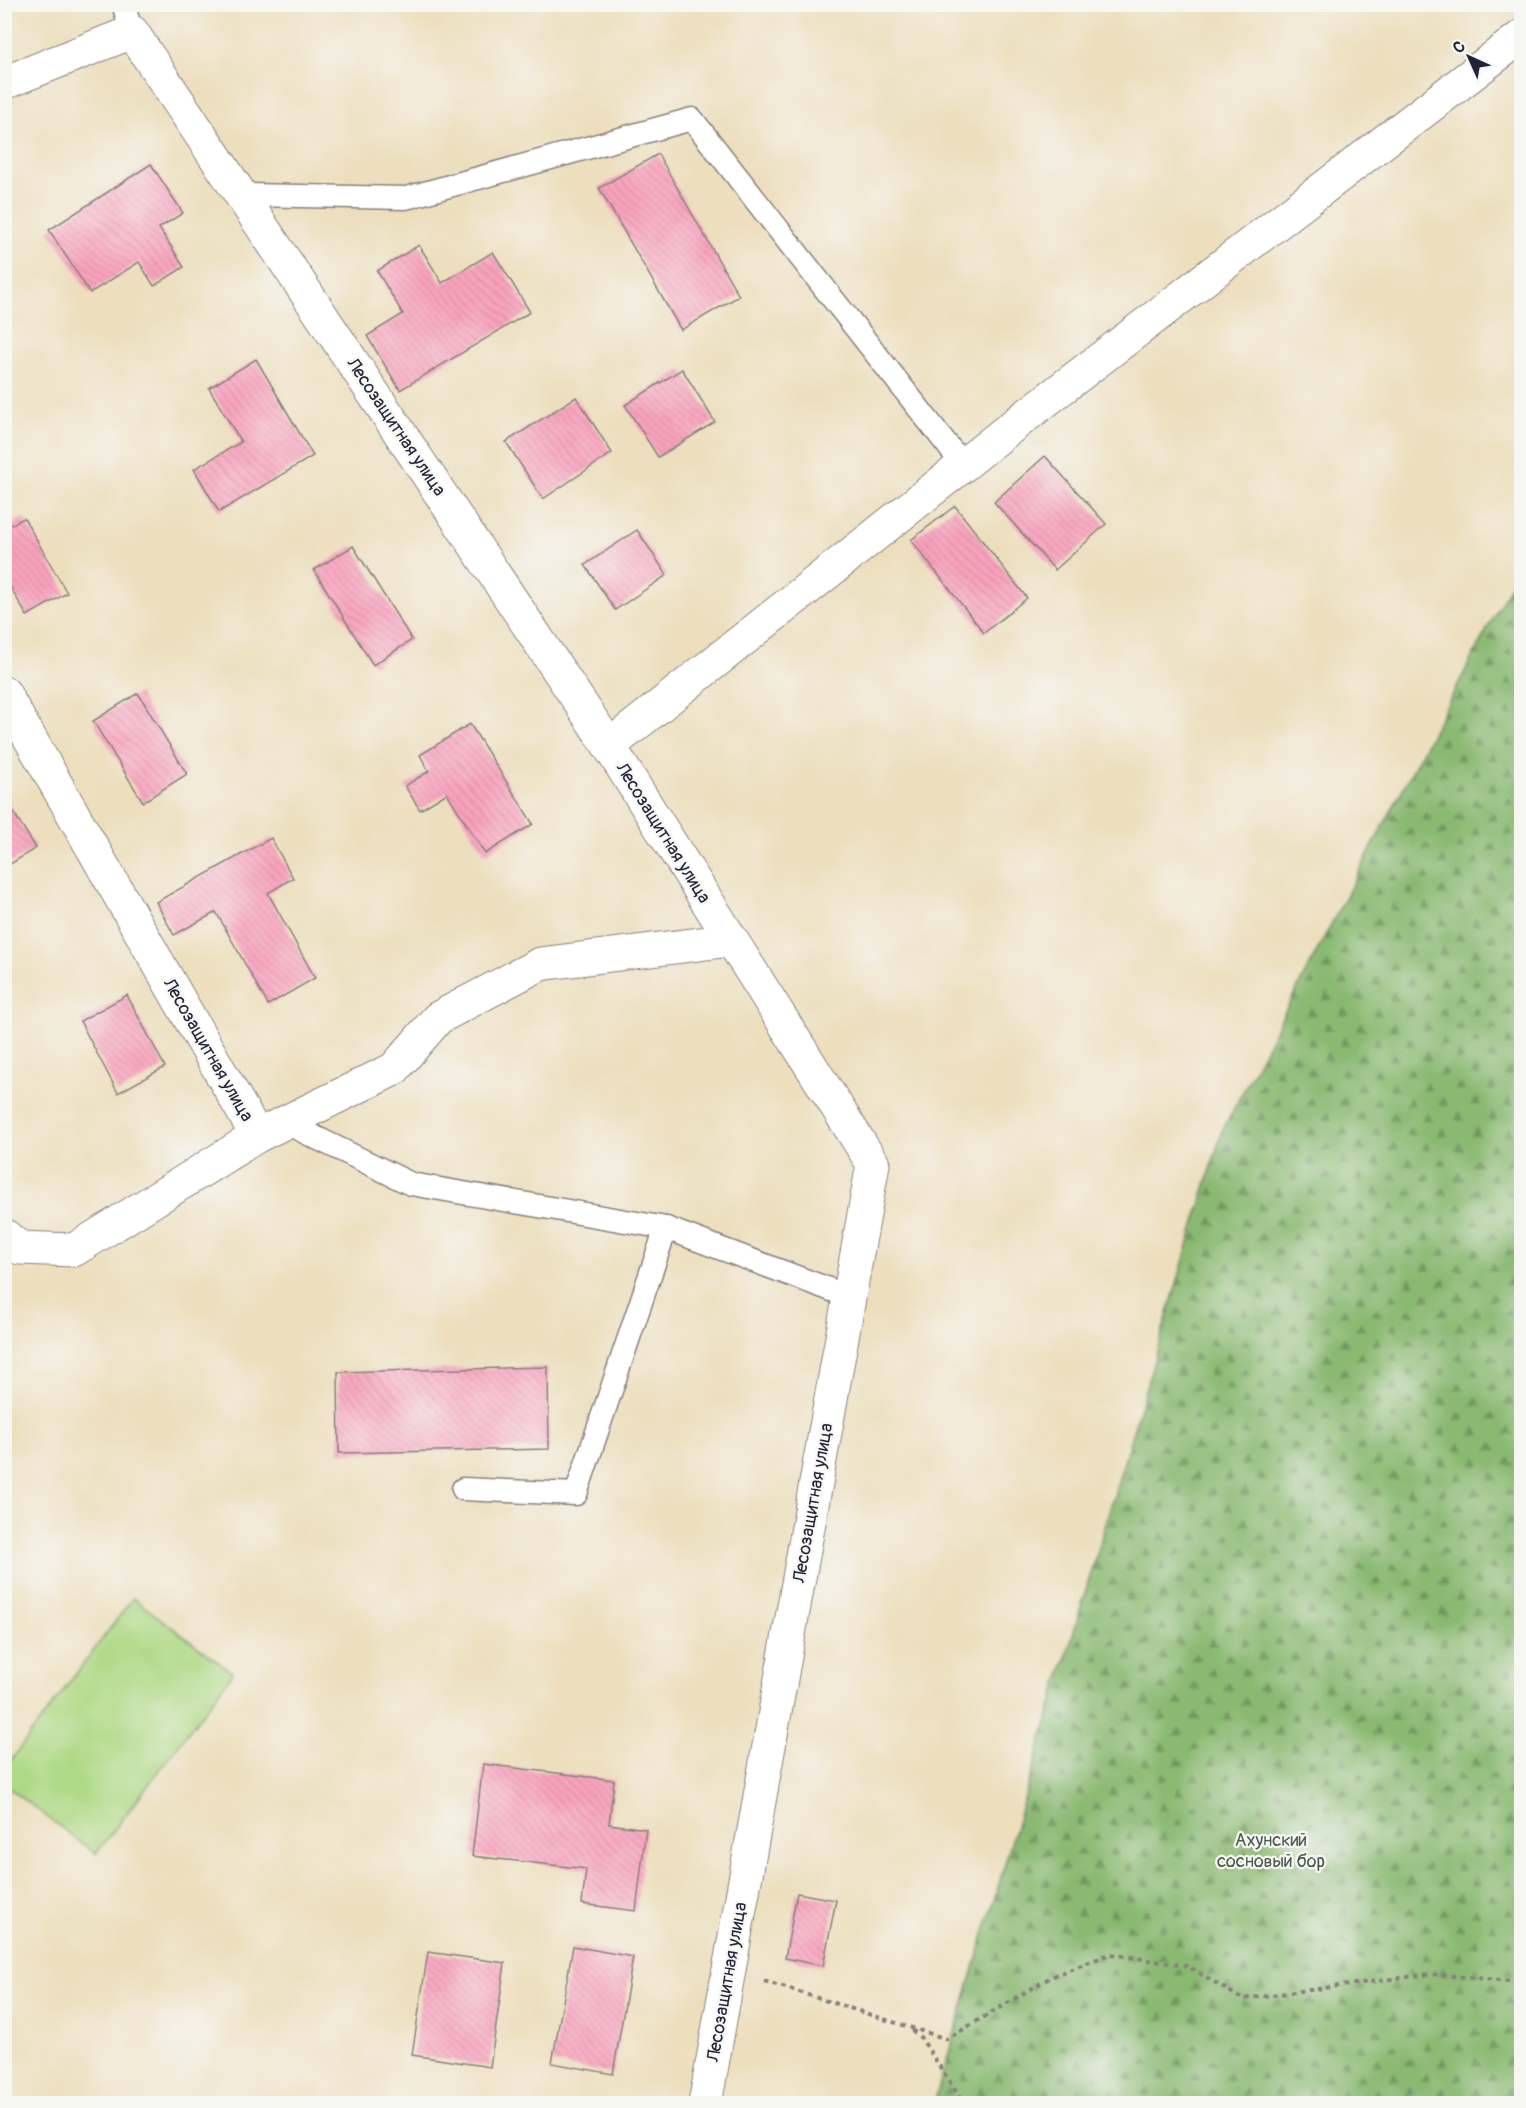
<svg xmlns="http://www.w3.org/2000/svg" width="1526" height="2108" font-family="Pangolin,sans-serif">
<defs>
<pattern id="forest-firs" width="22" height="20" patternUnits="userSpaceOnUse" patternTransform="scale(1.5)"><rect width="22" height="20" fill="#8ab972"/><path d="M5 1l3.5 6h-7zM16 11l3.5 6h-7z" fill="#70965f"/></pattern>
<pattern id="building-back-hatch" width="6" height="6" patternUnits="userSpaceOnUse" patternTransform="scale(1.5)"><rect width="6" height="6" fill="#f9a3be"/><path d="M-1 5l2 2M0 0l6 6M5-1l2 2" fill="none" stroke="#d58ca4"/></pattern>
</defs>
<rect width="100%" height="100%" fill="#f6f6f2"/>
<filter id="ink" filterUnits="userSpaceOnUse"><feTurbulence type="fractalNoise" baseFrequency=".0167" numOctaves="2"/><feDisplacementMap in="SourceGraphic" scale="12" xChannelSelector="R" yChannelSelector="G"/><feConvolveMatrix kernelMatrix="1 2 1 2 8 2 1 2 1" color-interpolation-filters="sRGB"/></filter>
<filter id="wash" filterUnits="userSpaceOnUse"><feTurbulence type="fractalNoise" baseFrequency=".008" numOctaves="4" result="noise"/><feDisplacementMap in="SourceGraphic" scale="24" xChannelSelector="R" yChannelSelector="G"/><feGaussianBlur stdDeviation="1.35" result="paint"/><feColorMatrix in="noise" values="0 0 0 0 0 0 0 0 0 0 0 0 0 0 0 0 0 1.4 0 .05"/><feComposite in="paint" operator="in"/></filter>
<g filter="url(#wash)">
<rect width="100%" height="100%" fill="#eddfbe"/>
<polygon fill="url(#forest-firs)" stroke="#566e56" stroke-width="1.5" points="1521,565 1521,2103 934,2103 1222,1131"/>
<polygon fill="#aed985" stroke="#687e60" stroke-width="1.5" points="133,1598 233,1673 96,1854 5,1785 5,1768"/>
<g id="blocks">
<g fill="url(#building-back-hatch)">
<polygon points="658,154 739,296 681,330 599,188"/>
<polygon points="151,164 183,213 159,228 184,267 154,286 139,262 90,293 49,230"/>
<polygon points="419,245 442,283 493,252 530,312 400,390 367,336 403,314 377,271"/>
<polygon points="256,359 313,456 219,512 194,469 241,442 209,388"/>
<polygon points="682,369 715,422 658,457 625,405"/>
<polygon points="576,397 612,453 543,499 506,442"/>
<polygon points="1045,456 1106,524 1055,570 994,502"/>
<polygon points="955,506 1027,598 984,633 911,540"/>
<polygon points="24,518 67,593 27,616 4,576 4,528"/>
<polygon points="637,530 667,575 615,610 585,565"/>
<polygon points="353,546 412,640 373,665 314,570"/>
<polygon points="138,693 187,774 143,802 93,721"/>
<polygon points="470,724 533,824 485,854 447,793 420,810 405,786 429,771 420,755"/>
<polygon points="4,797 36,848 4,868"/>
<polygon points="271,838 293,878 268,893 315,978 268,1005 216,912 174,935 156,902"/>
<polygon points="127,995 165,1067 118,1093 80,1021"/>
<polygon points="548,1367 549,1449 339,1453 338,1372"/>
<polygon points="483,1764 614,1780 609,1824 646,1829 636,1911 582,1904 586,1869 472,1856"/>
<polygon points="797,1893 836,1900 823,1966 785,1958"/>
<polygon points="573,1946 633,1957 613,2074 552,2063"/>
<polygon points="428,1952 505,1963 490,2067 412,2055"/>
</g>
</g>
</g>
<g filter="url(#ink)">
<use href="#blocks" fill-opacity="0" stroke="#88807c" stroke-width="1.5"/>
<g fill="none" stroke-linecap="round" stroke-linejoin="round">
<g stroke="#88807c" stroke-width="25">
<g id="service">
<polyline points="123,4 132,32"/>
<polyline points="242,195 406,198 692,119 963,465"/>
<polyline points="286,1123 411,1184 666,1228 850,1297"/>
<polyline points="463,1489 576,1494 666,1228"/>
</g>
</g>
<g stroke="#88807c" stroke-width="35">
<g id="minor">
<polyline points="4,83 132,32 609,746 873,1164 705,2104"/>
<polyline points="4,693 257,1136 394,1069 438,1018 540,964 731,940"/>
<polyline points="609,746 1014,425 1522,36"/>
<polyline points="4,1235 20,1248 74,1250 257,1136"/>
</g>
</g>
<g stroke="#88807c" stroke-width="4" stroke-dasharray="4.5 4.5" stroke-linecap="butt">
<polyline points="764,1981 947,2039 1051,1977 1110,1954 1188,1966 1242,1999 1430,1974 1522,1982"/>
<polyline points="912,2030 921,2038 964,2104"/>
</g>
<use href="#service" stroke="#fff" stroke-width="22"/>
<use href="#minor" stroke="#fff" stroke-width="33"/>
</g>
</g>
<g text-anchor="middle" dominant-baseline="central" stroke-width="4.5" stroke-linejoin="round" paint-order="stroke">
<g font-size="18" fill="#22223b" stroke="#f6f6f2">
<text transform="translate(396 427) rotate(56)">Лесозащитная улица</text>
<text transform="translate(663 833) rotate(58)">Лесозащитная улица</text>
<text transform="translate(208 1050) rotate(60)">Лесозащитная улица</text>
<text transform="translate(813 1503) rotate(-80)">Лесозащитная улица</text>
<text transform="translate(727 1982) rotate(-80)">Лесозащитная улица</text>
</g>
<g font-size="18" fill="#4c5951" stroke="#f6f6f2">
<text x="1271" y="1840">Ахунский<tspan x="1271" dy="21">сосновый бор</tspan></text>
</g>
</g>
<rect width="1526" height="2108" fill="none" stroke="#f6f6f2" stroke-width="24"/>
<g transform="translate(1469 57) rotate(315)" stroke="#f6f6f2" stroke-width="4.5" paint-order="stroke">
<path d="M0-4.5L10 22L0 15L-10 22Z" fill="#22223b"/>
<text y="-9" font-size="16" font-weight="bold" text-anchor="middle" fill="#22223b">С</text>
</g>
</svg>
